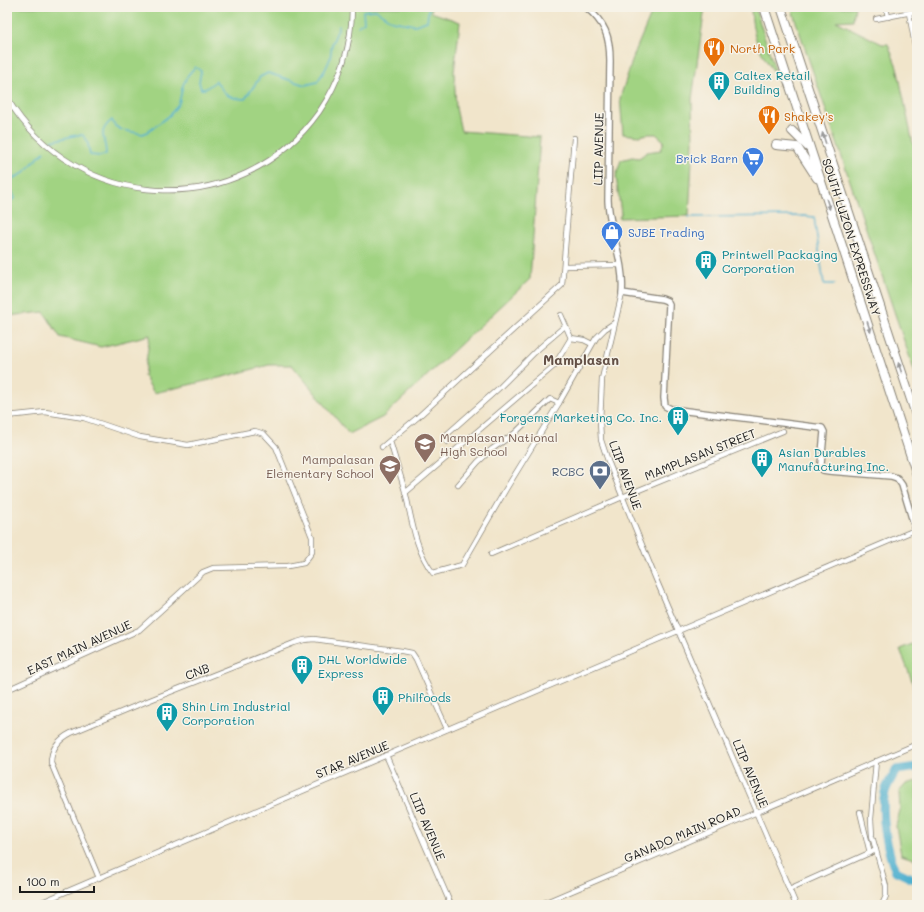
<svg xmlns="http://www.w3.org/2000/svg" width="924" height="912" font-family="Mali,sans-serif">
<rect width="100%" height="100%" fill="#f7f3e8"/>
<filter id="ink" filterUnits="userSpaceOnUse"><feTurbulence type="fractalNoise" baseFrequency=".025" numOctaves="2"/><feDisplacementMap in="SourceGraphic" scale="8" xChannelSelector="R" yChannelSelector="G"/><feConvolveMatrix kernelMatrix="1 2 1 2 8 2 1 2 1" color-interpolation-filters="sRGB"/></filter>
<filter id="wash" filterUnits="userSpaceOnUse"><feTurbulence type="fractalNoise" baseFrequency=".012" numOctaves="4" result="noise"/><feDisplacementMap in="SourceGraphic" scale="16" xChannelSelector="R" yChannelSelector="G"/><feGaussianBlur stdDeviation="0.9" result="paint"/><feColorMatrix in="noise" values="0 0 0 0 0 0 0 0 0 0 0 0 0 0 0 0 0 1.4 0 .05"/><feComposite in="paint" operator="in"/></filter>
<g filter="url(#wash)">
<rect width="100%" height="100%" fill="#f1e5cb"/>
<g fill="#a1d382" stroke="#5e784f">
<polygon points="7,7 432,7 431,12 460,22 454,72 456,108 461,131 540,137 530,279 383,417 349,434 292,365 269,365 223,377 154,393 144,376 150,335 101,347 60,337 44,312 7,316"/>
<polygon points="654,7 705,7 692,99 693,142 689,216 619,218 621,214 616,176 621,160 632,157 639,158 647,152 661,150 664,141 656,134 648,134 639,136 623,134 620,98 635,52"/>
<path d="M751 7H755L777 76C759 52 752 37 751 7Z"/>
<polygon points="791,7 855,7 853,20 836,21 882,44 888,44 897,67 913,144 917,143 917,379"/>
<polygon points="917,642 917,694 900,649"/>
<polygon points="917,781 917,860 901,855 896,826 900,810 899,792 906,784"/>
</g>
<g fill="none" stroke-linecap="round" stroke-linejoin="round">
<g stroke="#50b0cf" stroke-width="1.5">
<polyline points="358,26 364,22 363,11 376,10 392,21 415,25 427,21 429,7"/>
<path d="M52 141 77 135H83L88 144 90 155 100 156 106 154C106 137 96 133 112 120L115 126 122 130 143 134 152 129 170 115 179 103 183 85 188 75 195 67 201 71 199 82 201 89H205L216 81C226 96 227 98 245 99L260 77 268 73 305 85 317 82 325 70 330 59 332 44 339 26"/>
<polyline points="7,203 15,198 10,188 12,179 22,174 44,152"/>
<polyline points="688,217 805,216 814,217 824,284 835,284"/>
</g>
<path stroke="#50b0cf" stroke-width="9" d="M917 767 896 770C893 777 887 784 885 792 880 812 887 853 896 871L911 878 917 879"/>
</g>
</g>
<g filter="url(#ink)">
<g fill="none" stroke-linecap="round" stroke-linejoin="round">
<g stroke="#868074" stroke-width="6">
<g id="minor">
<polyline points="886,7 888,17"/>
<polyline points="909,13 917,56"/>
<polyline points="876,19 917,11"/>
<path d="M7 98C76 214 240 223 319 112 340 81 352 44 352 7"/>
<polyline points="564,266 620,265"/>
<polyline points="622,293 602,379 600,422 601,440 608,461 655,577 796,905"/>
<polyline points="561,315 571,338"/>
<polyline points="571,338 584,340 592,344"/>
<polyline points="7,416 45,412 84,418 140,437 188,445 255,431 264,434 276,447 312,537 312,552 304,563 288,566 213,568 203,572 139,630 7,690"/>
<path d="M390 441C395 459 401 476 406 495 412 522 416 551 433 573L462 565 506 489 559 403 596 338 605 329 614 323"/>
<polyline points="447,442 444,437 499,388 537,350 565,326"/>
<polyline points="382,447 418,417 562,285 574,138"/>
<polyline points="458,485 478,462 492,449 515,433 550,399 559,403"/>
<polyline points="405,493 554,366 571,338"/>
<polyline points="491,554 634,492 783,431"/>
<polyline points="7,680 10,689"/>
<polyline points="386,755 451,905"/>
<polyline points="876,761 871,819 872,836 886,886 886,896 882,905"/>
<polyline points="860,812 870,853"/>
<path d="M99 878 51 763C51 749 59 739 71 733L145 702 294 643 304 640 314 639 402 651 412 653 416 659 447 729"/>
<polyline points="789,889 876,850"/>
<polyline points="35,905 915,530"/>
<polyline points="539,905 917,744"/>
</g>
</g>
<g stroke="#868074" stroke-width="8">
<path id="tertiary" d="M586 7C605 23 610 36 610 61L608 200C609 231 625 262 622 293L662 299 667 301 669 305 664 398 665 406 671 409 822 428 824 432 821 464 823 470 829 471 891 476 897 478 902 485 917 535"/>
</g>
<g stroke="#868074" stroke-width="10">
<g id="motorway">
<polyline points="764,7 917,475"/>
<polyline points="781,7 917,418"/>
<polyline points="792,131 808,147"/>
<polyline points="776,145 797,147 817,178"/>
</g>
</g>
<use href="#minor" stroke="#fff" stroke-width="4.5"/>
<use href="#tertiary" stroke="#fff" stroke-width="5.5"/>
<use href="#motorway" stroke="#fff" stroke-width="8"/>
</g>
<defs><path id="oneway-solid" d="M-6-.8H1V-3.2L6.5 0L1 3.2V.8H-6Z"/></defs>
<g fill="#999">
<use href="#oneway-solid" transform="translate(824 138) rotate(-108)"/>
<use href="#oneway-solid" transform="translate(828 204) rotate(72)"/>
<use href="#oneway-solid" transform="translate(869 327) rotate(72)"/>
<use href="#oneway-solid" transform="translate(900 368) rotate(-108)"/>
</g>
</g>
<defs>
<g id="restaurant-pin" transform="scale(1.15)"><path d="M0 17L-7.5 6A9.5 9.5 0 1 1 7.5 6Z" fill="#e8710a" stroke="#f7f3e8"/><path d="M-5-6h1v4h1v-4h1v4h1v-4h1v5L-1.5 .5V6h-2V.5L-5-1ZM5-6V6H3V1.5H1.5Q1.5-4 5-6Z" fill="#fff"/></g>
<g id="building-pin" transform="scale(1.15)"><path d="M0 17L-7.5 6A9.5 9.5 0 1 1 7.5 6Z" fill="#0f9aa8" stroke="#f7f3e8"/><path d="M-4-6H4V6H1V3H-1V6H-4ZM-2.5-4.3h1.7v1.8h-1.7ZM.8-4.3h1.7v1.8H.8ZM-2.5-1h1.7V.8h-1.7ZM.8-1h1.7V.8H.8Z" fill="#fff"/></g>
<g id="supermarket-pin" transform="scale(1.15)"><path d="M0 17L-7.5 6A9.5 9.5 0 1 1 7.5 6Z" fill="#3f7fe0" stroke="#f7f3e8"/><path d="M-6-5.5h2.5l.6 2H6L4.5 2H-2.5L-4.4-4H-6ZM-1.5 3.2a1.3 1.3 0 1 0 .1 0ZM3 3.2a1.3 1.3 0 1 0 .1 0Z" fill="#fff"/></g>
<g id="shop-pin" transform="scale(1.15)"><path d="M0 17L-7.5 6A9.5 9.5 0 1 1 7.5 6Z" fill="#3f7fe0" stroke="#f7f3e8"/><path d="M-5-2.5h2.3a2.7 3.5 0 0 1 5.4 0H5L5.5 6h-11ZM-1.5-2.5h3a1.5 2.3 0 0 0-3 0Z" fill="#fff"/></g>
<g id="school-pin" transform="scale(1.15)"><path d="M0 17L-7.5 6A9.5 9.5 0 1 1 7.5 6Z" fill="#8d6e63" stroke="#f7f3e8"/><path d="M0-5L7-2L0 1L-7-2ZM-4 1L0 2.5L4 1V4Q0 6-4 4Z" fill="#fff"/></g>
<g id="bank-pin" transform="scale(1.15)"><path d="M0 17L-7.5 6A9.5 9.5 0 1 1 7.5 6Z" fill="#5c6f8a" stroke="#f7f3e8"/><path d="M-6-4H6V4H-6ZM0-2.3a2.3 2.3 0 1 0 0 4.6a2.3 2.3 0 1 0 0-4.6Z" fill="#fff"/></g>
</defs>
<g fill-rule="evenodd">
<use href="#restaurant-pin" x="714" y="48"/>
<use href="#building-pin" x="719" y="82"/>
<use href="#restaurant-pin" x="769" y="116"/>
<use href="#supermarket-pin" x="753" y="158"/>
<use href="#shop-pin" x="612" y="232"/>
<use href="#building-pin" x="706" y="261"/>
<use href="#building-pin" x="678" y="417"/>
<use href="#school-pin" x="425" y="444"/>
<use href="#building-pin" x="762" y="459"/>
<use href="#school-pin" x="390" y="466"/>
<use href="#bank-pin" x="600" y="471"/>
<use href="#building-pin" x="302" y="666"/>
<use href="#building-pin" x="383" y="697"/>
<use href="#building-pin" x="167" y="713"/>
</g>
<g text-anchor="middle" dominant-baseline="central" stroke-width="3" stroke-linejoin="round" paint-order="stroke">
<g font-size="12" fill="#c56008" stroke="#f7f3e8" text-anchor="start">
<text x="730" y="48">North Park</text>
<text x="784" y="116">Shakey's</text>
</g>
<g font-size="12" fill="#0d838f" stroke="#f7f3e8" text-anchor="start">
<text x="734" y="75">Caltex Retail<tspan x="734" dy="14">Building</tspan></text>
<text x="722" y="254">Printwell Packaging<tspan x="722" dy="14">Corporation</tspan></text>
<text x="662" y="417" text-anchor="end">Forgems Marketing Co. Inc.</text>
<text x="778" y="452">Asian Durables<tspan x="778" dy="14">Manufacturing Inc.</tspan></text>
<text x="318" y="659">DHL Worldwide<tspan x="318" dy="14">Express</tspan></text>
<text x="398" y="697">Philfoods</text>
<text x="182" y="706">Shin Lim Industrial<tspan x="182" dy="14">Corporation</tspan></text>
</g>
<g font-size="12" fill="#1c1c1c" stroke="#f7f3e8">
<text transform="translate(598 149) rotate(-89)">LIIP AVENUE</text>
<text transform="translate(852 237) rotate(72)">SOUTH LUZON EXPRESSWAY</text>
<text transform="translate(700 454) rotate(-22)">MAMPLASAN STREET</text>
<text transform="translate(626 475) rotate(70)">LIIP AVENUE</text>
<text transform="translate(79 647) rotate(-25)">EAST MAIN AVENUE</text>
<text transform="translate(197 671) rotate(-21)">CNB</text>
<text transform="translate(352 759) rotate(-23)">STAR AVENUE</text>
<text transform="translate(751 773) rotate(67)">LIIP AVENUE</text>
<text transform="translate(428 826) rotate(67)">LIIP AVENUE</text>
<text transform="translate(682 834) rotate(-23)">GANADO MAIN ROAD</text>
</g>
<g font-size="12" fill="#366cbe" stroke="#f7f3e8" text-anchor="end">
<text x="738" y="158">Brick Barn</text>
<text x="628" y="232" text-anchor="start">SJBE Trading</text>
</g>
<g font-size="12" fill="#785e54" stroke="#f7f3e8" text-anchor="start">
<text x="440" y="437">Mamplasan National<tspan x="440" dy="14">High School</tspan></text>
<text x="374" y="459" text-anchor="end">Mampalasan<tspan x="374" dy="14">Elementary School</tspan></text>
</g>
<g font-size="12" fill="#4e5e75" stroke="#f7f3e8" text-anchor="end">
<text x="584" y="471">RCBC</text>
</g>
<g font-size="14" font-weight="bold" fill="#635046" stroke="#f7f3e8">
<text x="581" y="359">Mamplasan</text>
</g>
</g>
<rect width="924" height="912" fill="none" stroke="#f7f3e8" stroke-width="24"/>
<path d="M20 886v6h74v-6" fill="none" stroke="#1c1c1c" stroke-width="2"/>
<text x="26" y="886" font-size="12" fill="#1c1c1c" stroke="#f7f3e8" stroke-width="3" paint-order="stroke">100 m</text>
</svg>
